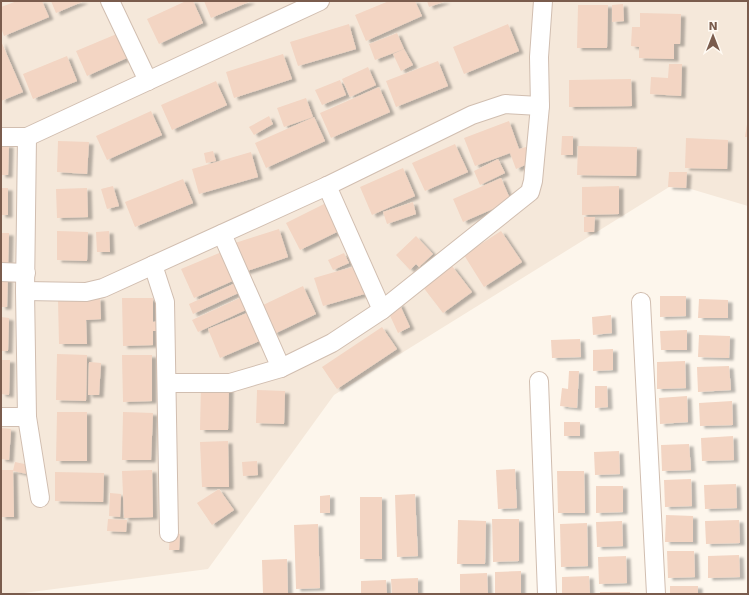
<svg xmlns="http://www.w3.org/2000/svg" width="749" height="595" font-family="'DejaVu Sans',sans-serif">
<defs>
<filter id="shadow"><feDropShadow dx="4.5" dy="2.5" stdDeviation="1" flood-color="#0004"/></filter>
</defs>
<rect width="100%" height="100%" fill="#fdf6ec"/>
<polygon fill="#f5e8da" points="1,1 748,1 748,206 674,184 334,395 208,569 16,594 1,594"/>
<g fill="#f3d5c3" filter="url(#shadow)">
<polygon points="17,1 42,1 49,17 4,36 1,28 1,7"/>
<polygon points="51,1 84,1 56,13"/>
<polygon points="186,1 193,1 203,23 159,44 147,19"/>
<polygon points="204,1 251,1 211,18"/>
<polygon points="389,1 415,1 422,16 366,41 355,15"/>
<polygon points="427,1 446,1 429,7"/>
<polygon points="623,4 624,21 612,22 612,5"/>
<polygon points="578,5 608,5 607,48 577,48"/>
<polygon points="640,13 681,14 680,44 674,44 674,59 639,58 639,47 631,46 632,27 640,27"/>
<polygon points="349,24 356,49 298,66 290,42"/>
<polygon points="508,24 519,51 464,74 453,47"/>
<polygon points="119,33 129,57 87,76 76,51"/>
<polygon points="397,33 404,49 375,60 369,44"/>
<polygon points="1,41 23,92 1,101"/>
<polygon points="404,49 413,65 401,71 393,54"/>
<polygon points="283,54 292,79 234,98 226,72"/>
<polygon points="67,56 77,81 33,99 23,74"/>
<polygon points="438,61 448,86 396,107 386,81"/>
<polygon points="669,64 682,64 681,96 650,94 651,77 668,78"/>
<polygon points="368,67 376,85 350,97 342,79"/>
<polygon points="631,79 632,106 569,107 569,80"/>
<polygon points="340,80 346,95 322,105 315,90"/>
<polygon points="216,81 227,105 172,130 161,105"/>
<polygon points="379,87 390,112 331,138 320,113"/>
<polygon points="306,98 313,117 284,127 277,108"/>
<polygon points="151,111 162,135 107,160 96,136"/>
<polygon points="269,116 273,124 254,135 249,127"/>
<polygon points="314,117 325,141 266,168 255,143"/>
<polygon points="509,121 519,149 526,147 532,162 516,169 510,153 475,166 464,138"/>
<polygon points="747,124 748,124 748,137 745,137"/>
<polygon points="562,136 573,136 573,155 561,155"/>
<polygon points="686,138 728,140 727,169 685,168"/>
<polygon points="58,141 89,142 87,174 57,172"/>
<polygon points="455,144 468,172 425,191 412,163"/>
<polygon points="1,145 9,145 8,175 1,175"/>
<polygon points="578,146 637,147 636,176 577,175"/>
<polygon points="213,151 216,161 206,163 204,153"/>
<polygon points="251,152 258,177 199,194 192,169"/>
<polygon points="498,159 505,173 480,185 474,171"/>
<polygon points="403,168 415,196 372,215 360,187"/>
<polygon points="669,172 687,172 686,188 668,187"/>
<polygon points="501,178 511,201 463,222 453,199"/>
<polygon points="183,179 193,203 135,227 125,202"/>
<polygon points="113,186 119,206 107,209 101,189"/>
<polygon points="619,186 619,214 582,215 582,187"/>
<rect x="1" y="188" width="7" height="27"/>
<polygon points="87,188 88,217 57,218 56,189"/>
<polygon points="328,202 341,230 300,250 286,223"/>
<polygon points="413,202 416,214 387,224 383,212"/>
<polygon points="584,217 595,217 594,232 584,232"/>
<polygon points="279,229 288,257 244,272 235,243"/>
<polygon points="57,231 88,232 87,261 57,260"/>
<polygon points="109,231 110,252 97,252 96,232"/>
<polygon points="501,231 522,262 484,287 464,255"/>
<polygon points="1,233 9,233 8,266 1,266"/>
<polygon points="416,236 433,254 419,267 416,264 410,270 396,255"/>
<polygon points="224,251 237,279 194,298 181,269"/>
<polygon points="344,253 349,263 333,270 328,260"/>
<polygon points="359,265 368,293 323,306 314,278"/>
<polygon points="452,266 472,292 443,313 423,287"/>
<polygon points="1,275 8,275 7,307 1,307"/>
<polygon points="240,281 245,290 193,314 189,304"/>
<polygon points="303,286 316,314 274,334 261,306"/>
<polygon points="244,296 250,308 198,332 192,320"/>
<polygon points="660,296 686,296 686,316 660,317"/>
<polygon points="100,298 101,319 86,320 87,344 59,344 58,299"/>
<polygon points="122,298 153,298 153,322 163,321 163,331 153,331 153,345 123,346"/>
<polygon points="699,299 728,300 728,318 698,318"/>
<polygon points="399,303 410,327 398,333 387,309"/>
<polygon points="252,311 264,339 220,358 208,329"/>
<polygon points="611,315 612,333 593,335 592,317"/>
<polygon points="1,317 9,318 8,351 1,351"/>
<polygon points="382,327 397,349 337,389 322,367"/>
<polygon points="687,330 687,350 661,350 660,331"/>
<polygon points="699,335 730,336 729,358 698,357"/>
<polygon points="580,339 581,357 552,358 551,340"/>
<polygon points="613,349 613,370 593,371 593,350"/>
<polygon points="57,354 87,355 86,401 56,400"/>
<polygon points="122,355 152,355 152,401 123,402"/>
<polygon points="1,360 10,360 9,395 1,394"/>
<polygon points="685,361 686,388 657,389 657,362"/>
<polygon points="89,362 101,363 99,395 88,395"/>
<polygon points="729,366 731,390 698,392 697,367"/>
<polygon points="569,371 579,371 577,408 560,406 562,388 568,389"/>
<polygon points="201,384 229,385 228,430 200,430"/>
<polygon points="595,386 607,386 608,407 595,408"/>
<polygon points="257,390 285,391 284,424 256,423"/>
<polygon points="687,396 688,422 660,424 659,398"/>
<polygon points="732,401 733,425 700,426 699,403"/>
<polygon points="57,412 87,412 87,461 56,461"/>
<polygon points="123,412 153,413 151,460 122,460"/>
<rect x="564" y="422" width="16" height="14"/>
<polygon points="1,428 11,429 9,460 1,459"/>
<polygon points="733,436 734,460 702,461 701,438"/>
<polygon points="228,441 229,487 202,487 200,442"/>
<polygon points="689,444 691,470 662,471 661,445"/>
<polygon points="619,451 620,474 595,475 594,452"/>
<polygon points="257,461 258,475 243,476 242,462"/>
<polygon points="15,462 29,465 27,474 13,471"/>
<polygon points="515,469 517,508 498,509 496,470"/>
<polygon points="1,470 13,470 14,517 1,517"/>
<polygon points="152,470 153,517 124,518 122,471"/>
<polygon points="557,471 584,471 585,513 558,513"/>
<polygon points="55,472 104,473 103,502 55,501"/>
<polygon points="691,479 692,506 665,507 664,480"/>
<polygon points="736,484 737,508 705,509 704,485"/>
<polygon points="596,486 623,486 623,512 596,513"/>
<polygon points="219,489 234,510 212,525 197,503"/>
<polygon points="110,493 121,494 120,517 109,516"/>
<polygon points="415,494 418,556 397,557 395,495"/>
<polygon points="330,495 330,513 320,513 320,496"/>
<rect x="360" y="497" width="22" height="62"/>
<polygon points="666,515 693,516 693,542 665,542"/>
<polygon points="108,519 127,520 126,532 107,531"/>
<polygon points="492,519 519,519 519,561 493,562"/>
<polygon points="458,520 486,521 485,564 457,564"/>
<polygon points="739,520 740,543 706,544 705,521"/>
<polygon points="622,521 623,546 597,547 596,522"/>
<polygon points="587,523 588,566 561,567 560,524"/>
<polygon points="318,524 320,588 296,589 294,525"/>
<polygon points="170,533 180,534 179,550 169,550"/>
<polygon points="667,551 694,551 695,577 668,578"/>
<polygon points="739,555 740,577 708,578 708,556"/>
<polygon points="626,556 627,583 599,584 598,557"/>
<polygon points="287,559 288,594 263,594 262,560"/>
<polygon points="521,571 521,594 495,594 495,572"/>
<polygon points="487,573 488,594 460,594 460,574"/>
<polygon points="589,576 590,594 562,594 562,577"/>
<polygon points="418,578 418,594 392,594 391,579"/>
<polygon points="386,580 387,594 361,594 361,581"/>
<rect x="670" y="586" width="28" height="8"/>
<rect x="600" y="592" width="30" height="2"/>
</g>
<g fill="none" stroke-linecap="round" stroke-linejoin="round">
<g stroke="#d1beb0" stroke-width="20">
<g id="minor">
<polyline points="110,1 148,81"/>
<polyline points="1,137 27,137 320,1"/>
<polyline points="327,186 382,310"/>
<polyline points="222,234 281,368"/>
<polyline points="153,265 165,302 169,533"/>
<polyline points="1,272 26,273"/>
<polyline points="25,291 86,292 103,288 327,186 472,115 505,104 540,106"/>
<polyline points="641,302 656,594"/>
<polyline points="539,381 547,594"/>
<polyline points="167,383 230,383 281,368 332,343 382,310 530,192 533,181 540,106 539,57 543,1"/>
<polyline points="1,417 27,417 25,291 27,137"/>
<polyline points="27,417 40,498"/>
</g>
</g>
<use href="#minor" stroke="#fff" stroke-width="18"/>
</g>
<rect width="749" height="595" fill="none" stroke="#7a5c4d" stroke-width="4"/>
<g transform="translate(713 36)" stroke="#fffaf3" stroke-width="3" paint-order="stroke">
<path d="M0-3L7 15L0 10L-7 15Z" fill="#7a5c4d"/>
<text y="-6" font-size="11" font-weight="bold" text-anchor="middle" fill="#7a5c4d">N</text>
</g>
</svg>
